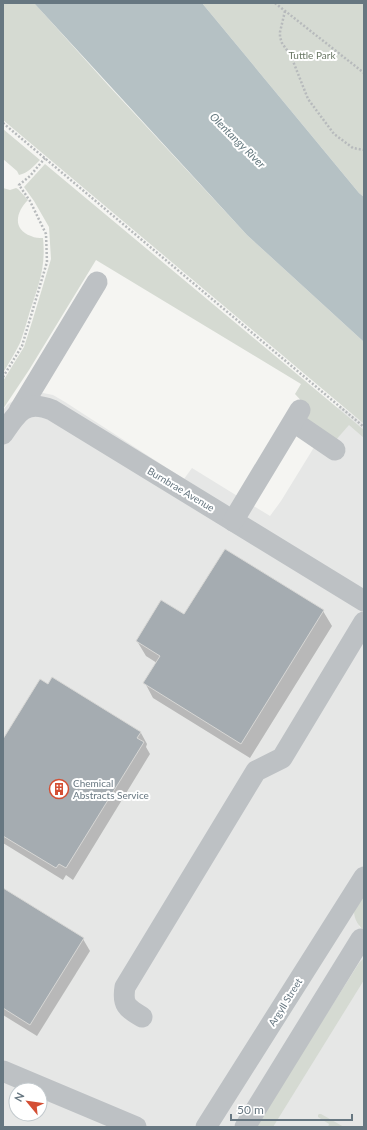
<svg xmlns="http://www.w3.org/2000/svg" width="367" height="1130" font-family="Lato,sans-serif">
<rect width="100%" height="100%" fill="#f5f5f2"/>
<path fill="#e6e7e6" fill-rule="evenodd" d="M38 392 53 395 65 402 184 479 192 468 270 516 281 501 340 405 364 424V892L359 926 364 930V1127H3V410L8 404 23 395ZM16 1090H40V1114H16Z"/>
<g fill="#d5dad2">
<polygon points="3,3 34,3 36,5 108,85 247,235 364,342 364,424 3,120"/>
<polygon points="202,3 364,3 364,197 359,193"/>
<path d="M3 129 40 160C34 166 28 173 19 175L17 171 3 159Z"/>
<polygon points="45,164 364,430 364,438 349,425 335,441 305,421 307,407 295,394 301,384 96,260 29,370 3,409 3,381 24,347 32,322 51,259 49,227 34,201 24,187"/>
<path d="M3 188 10 190 16 188 18 189 28 200C16 212 12 229 31 236 35 238 39 238 43 238 46 267 39 284 30 311 27 321 24 332 20 343 15 353 9 363 3 373Z"/>
<path d="M364 892V930C357 925 352 915 355 907 357 902 361 897 364 892Z"/>
<polygon points="364,958 364,980 273,1127 255,1127 359,963"/>
<polygon points="319,1114 321,1114 344,1127 328,1127 329,1124 318,1117 318,1115"/>
</g>
<polygon fill="#b5c1c4" points="34,3 202,3 359,193 364,197 364,342 247,235"/>
<g fill="#0003">
<polygon points="323,611 332,626 250,758 153,698 145,683 157,663 146,656 137,641 184,616"/>
<polygon points="141,733 147,744 146,747 150,754 73,880 66,875 63,880 3,843 3,741"/>
<polygon points="3,889 83,939 90,951 37,1036 3,1015"/>
</g>
<g fill="#a5acb1" stroke="#d7d7d5">
<polygon points="225,549 324,610 241,744 143,683 160,656 136,641 161,600 184,614"/>
<polygon points="52,677 141,732 137,738 144,742 66,868 59,864 56,868 3,836 3,739 40,679 48,684"/>
<polygon points="3,888 84,938 30,1025 3,1008"/>
</g>
<g fill="none" stroke-linecap="round" stroke-linejoin="round">
<g stroke="#b7babc" stroke-width="2.5" stroke-dasharray="2 2" stroke-linecap="butt">
<polyline points="275,3 364,73"/>
<polyline points="285,11 280,32 280,37 282,43 291,56 308,99 334,134 353,148 364,150"/>
<polyline points="3,123 364,427"/>
<polyline points="3,377 22,346 47,262 46,234 30,201 19,185 30,176 45,158"/>
</g>
<g stroke="#bdc1c4" stroke-width="21">
<polyline points="19,411 97,282"/>
<polyline points="294,422 335,450"/>
<path d="M3 434C17 413 25 399 52 410L364 601"/>
<polyline points="233,521 300,410"/>
<path d="M142 1017C127 1008 122 1005 125 987L256 771 282 758 364 622"/>
<polyline points="3,1071 136,1127"/>
<polyline points="206,1127 364,877"/>
<polyline points="245,1127 361,939"/>
</g>
</g>
<defs>
<g id="building-ring" transform="scale(1)"><circle r="9.5" fill="#fff" stroke="#d44f34" stroke-width="1.5"/><path d="M-4-6H4V6H1V3H-1V6H-4ZM-2.5-4.3h1.7v1.8h-1.7ZM.8-4.3h1.7v1.8H.8ZM-2.5-1h1.7V.8h-1.7ZM.8-1h1.7V.8H.8Z" fill="#d44f34"/></g>
</defs>
<g fill-rule="evenodd">
<use href="#building-ring" x="59" y="789"/>
</g>
<g text-anchor="middle" dominant-baseline="central" stroke-width="4" stroke-linejoin="round" paint-order="stroke">
<g font-size="10" fill="#6a7865" stroke="#fff">
<text x="312" y="55">Tuttle Park</text>
</g>
<g font-size="10" fill="#677781" stroke="#fff">
<text transform="translate(181 489) rotate(31)">Burnbrae Avenue</text>
<text transform="translate(285 1002) rotate(-58)">Argyll Street</text>
</g>
<g font-size="10" fill="#677781" stroke="#fff" text-anchor="start">
<text x="73" y="783">Chemical<tspan x="73" dy="12">Abstracts Service</tspan></text>
</g>
<g font-size="11" font-style="italic" fill="#63777d" stroke="#fff">
<text transform="translate(238 140) rotate(45)">Olentangy River</text>
</g>
</g>
<rect width="367" height="1130" fill="none" stroke="#677781" stroke-width="8"/>
<g transform="translate(28 1102) rotate(299)"><circle r="19" fill="#ffffff" stroke="#c2c9cd"/>
<path d="M0-3L7 15L0 10L-7 15Z" fill="#d44f34"/>
<text y="-6" font-size="11" font-weight="bold" text-anchor="middle" fill="#677781">N</text>
</g>
<path d="M231 1114v6h121v-6" fill="none" stroke="#677781" stroke-width="2"/>
<text x="237" y="1114" font-size="12" fill="#677781" stroke="#ffffff" stroke-width="3" paint-order="stroke">50 m</text>
</svg>
